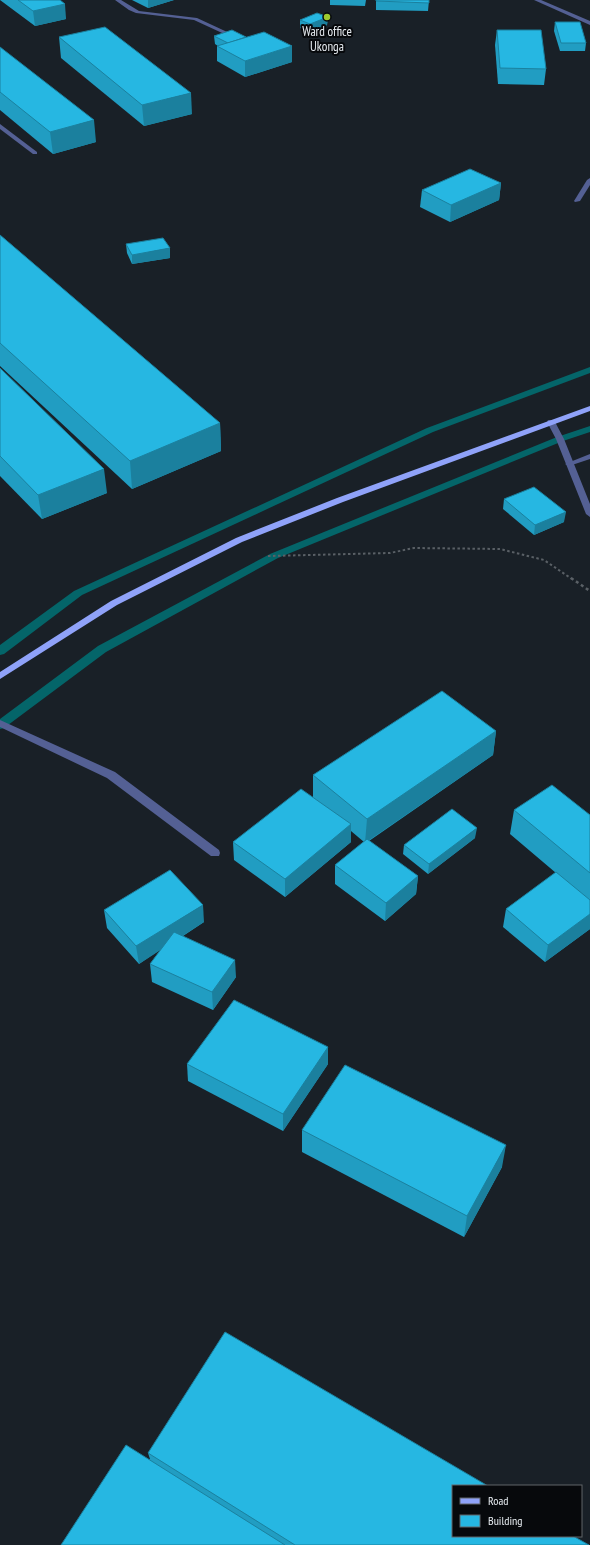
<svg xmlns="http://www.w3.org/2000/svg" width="590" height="1545" font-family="'PT Sans Narrow',sans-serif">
<rect width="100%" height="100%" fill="#192027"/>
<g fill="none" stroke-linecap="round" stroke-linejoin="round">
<g fill="#046569" fill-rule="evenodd">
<polygon points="590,367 590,373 433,432 82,595 4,654 0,655 0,645 74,591 427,428"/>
<polygon points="590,426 590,432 563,441 278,558 106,652 4,728 0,729 0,719 98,646 270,554 557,437"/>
</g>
<polyline stroke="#5a6066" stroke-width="2" stroke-dasharray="2.5 2.5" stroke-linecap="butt" points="268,556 390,553 414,548 500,549 544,560 572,579"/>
<polyline stroke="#5a6066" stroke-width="2.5" stroke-dasharray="3 3" stroke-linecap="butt" points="571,578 590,591"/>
<g fill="#546094" fill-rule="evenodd">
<polygon points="0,124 37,152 37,154 33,154 0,129"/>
<polygon points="590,454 590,459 569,466 565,464"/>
</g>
<g fill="#546094" fill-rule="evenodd">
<polygon points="115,0 121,0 139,11 197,18 238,37 233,38 194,20 136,13 129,10"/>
<polygon points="534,0 541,0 590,21 590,25"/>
<polygon points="590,178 590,185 580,201 575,202 574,201 587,180"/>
<polygon points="548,420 554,420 564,439 590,504 590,517 586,514 556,439 547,422"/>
<polygon points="0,720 115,772 219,850 220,853 219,856 211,856 107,778 0,727"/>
</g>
<polygon fill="#8fa2f9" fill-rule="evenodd" points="590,406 590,411 343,502 242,542 117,605 0,679 0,672 111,601 236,538 337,498"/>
</g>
<g fill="#219dc2">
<polygon points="0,0 60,0 66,19 35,26"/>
<polygon points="132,0 174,0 148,8"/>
<polygon points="330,0 366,0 365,6 330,5"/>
<polygon points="376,0 429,0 428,11 376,10"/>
<polygon points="328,17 327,25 310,32 300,28 300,20"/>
<polygon points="555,22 586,43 585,51 560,51 554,31"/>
<polygon points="497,30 546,69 544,85 498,84 495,45"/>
<polygon points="214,36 246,37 292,46 292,62 245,77 217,61 217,46 218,46 215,44"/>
<polygon points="59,37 192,114 144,126 61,58"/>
<polygon points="0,47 96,142 53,154 0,110"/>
<polygon points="501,183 499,200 450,222 420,207 422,190"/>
<polygon points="0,235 220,423 221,451 132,489 0,366"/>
<polygon points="126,244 170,258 132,264 127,253"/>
<polygon points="0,368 107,493 42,519 0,476"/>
<polygon points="504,499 564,522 534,535 503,509"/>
<polygon points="496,731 493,755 369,841 418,876 416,894 385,921 335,884 335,865 364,842 351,831 351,842 285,897 234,860 233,842 313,797 313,775"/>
<polygon points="514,810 590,815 590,929 545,962 503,927 506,909 556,873 510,834"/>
<polygon points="475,838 428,874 403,854 404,845"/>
<polygon points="104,910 204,922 183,936 236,977 213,1010 152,982 150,964 161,949 139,964 107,928"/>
<polygon points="328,1047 328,1064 283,1131 188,1081 187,1064"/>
<polygon points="302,1130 502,1167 464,1237 302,1152"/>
<polygon points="148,1453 589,1545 61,1545 150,1459"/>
</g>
<g fill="#1b809e">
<polygon points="148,0 174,0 148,8"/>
<polygon points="65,4 66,19 35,26 33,11"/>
<polygon points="328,17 327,25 310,32 310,24"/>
<polygon points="292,46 292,62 245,77 245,61"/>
<polygon points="191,93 192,114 144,126 142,105"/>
<polygon points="94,120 96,142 53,154 50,132"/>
<polygon points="501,183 499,200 450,222 451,205"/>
<polygon points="170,248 170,258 132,264 132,255"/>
<polygon points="220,423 221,451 132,489 130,461"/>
<polygon points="104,469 107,493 42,519 38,495"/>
<polygon points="566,512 564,522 534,535 535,525"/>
<polygon points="496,731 493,755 365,843 367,819"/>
<polygon points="351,824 351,842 285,897 285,879"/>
<polygon points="477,828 475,838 428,874 429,864"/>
<polygon points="418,876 416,894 385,921 386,903"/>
<polygon points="203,905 204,922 139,964 136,946"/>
<polygon points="590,914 590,929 545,962 548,945"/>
<polygon points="235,960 236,977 213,1010 212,992"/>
<polygon points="328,1047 328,1064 283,1131 283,1114"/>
<polygon points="506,1145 502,1167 464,1237 467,1216"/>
</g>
<g fill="#26b7e2" stroke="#1b809e">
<polygon points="18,0 60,0 65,4 33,11"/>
<polygon points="376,0 429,0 429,3 376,1"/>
<polygon points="317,13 328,17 310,24 300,20"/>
<polygon points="555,22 580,22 586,43 561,43"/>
<polygon points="105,27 191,93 142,105 59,37"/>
<polygon points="232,30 246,37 228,43 214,36"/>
<polygon points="497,30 541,30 546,69 500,68"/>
<polygon points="264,32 292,46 245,61 217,46"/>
<polygon points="0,47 94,120 50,132 0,92"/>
<polygon points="470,169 501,183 451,205 422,190"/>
<polygon points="0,235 220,423 130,461 0,343"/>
<polygon points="163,238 170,248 132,255 126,244"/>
<polygon points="0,368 104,469 38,495 0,456"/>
<polygon points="534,487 566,512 535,525 504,499"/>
<polygon points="442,691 496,731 367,819 313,775"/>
<polygon points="552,785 590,815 590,873 514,810"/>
<polygon points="301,789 351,824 285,879 233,842"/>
<polygon points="452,809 477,828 429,864 404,845"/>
<polygon points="367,839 418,876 386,903 335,865"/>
<polygon points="170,870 203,905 136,946 104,910"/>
<polygon points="556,872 590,900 590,914 548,945 506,909"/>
<polygon points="174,932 235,960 212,992 150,964"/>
<polygon points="234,1000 328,1047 283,1114 187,1064"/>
<polygon points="345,1065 506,1145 467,1216 302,1130"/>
<polygon points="225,1332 488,1486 453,1486 453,1536 573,1536 589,1545 295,1545 148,1453"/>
<polygon points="126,1445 285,1545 61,1545"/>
</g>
<circle fill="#9eca2e" stroke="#07090c" stroke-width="1.5" cx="327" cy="17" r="4"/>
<g text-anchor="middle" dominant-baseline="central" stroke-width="4" stroke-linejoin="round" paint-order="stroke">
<g font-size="13" fill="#e7ecf1" stroke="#07090c">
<text x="327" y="31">Ward office<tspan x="327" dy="15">Ukonga</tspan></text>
</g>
</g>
<rect x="452" y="1485" width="130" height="52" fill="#07090c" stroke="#616468"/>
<rect x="460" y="1498" width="20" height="6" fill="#8fa2f9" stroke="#616468"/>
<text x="488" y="1505" font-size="12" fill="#e7ecf1">Road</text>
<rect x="460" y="1515" width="20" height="12" fill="#26b7e2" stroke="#616468"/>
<text x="488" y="1525" font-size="12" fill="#e7ecf1">Building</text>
</svg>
